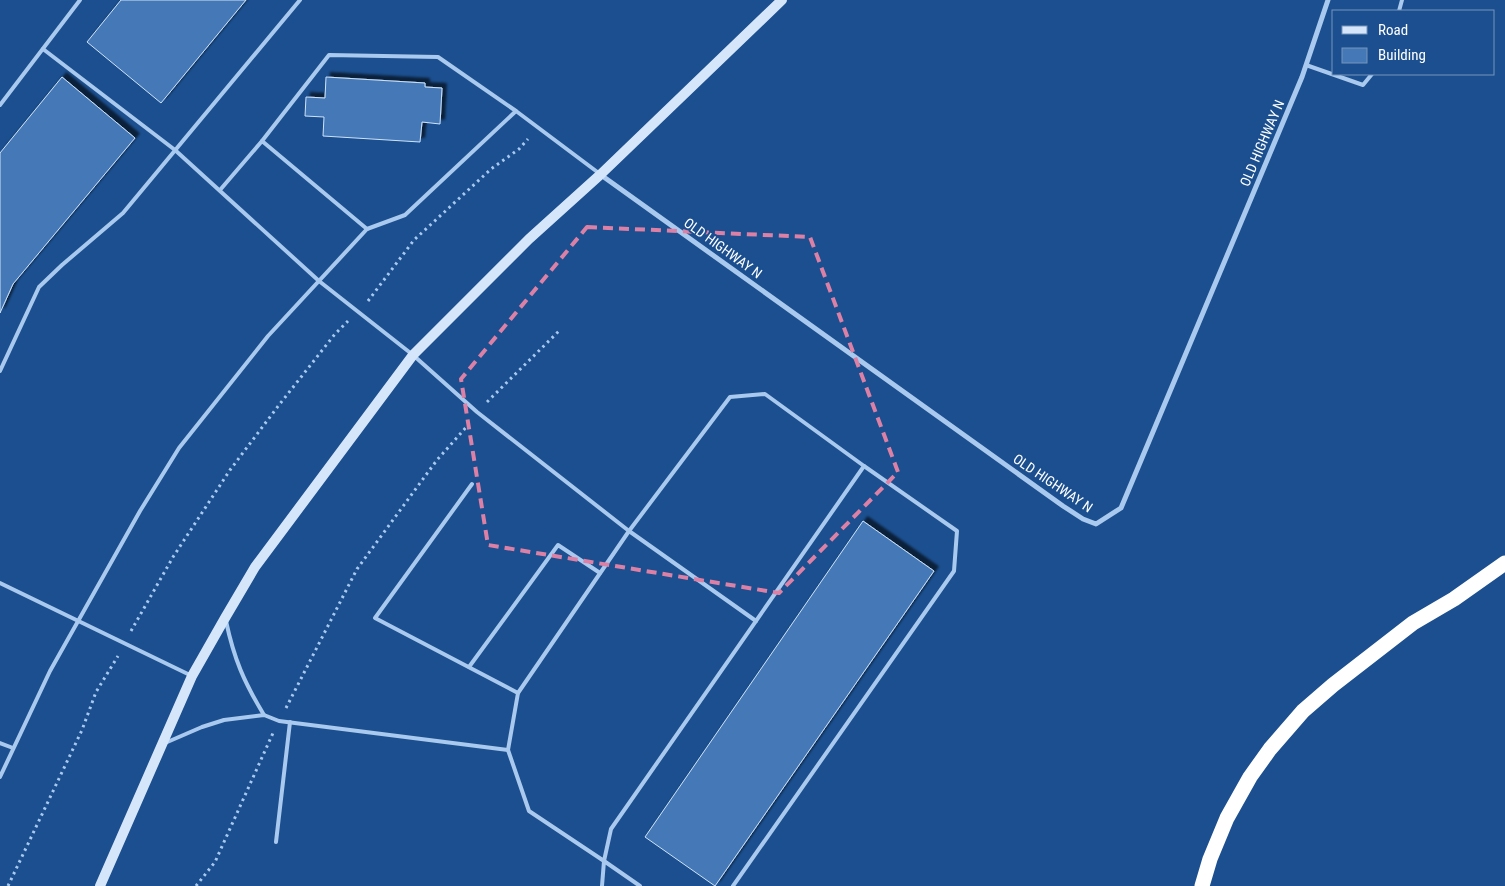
<svg xmlns="http://www.w3.org/2000/svg" width="1505" height="886" font-family="'Roboto Condensed',sans-serif">
<defs>
<filter id="shadow"><feDropShadow dx="4.5" dy="-4.5" stdDeviation="1" flood-color="#0009"/></filter>
</defs>
<rect width="100%" height="100%" fill="#1b4f8f"/>
<g fill="#4478b7" stroke="#cfe3fa" filter="url(#shadow)">
<polygon points="121,0 246,0 161,103 87,42"/>
<polygon points="62,77 135,138 13,284 0,313 0,153"/>
<polygon points="326,77 425,83 425,87 442,88 440,124 422,122 420,142 323,136 324,117 305,116 306,97 325,98"/>
<polygon points="863,521 934,571 715,886 645,837"/>
</g>
<g fill="none" stroke-linecap="round" stroke-linejoin="round">
<g stroke="#a9c9ee" stroke-width="3" stroke-dasharray="2.5 4" stroke-linecap="butt">
<polyline points="368,301 414,240 491,169 519,149 528,139"/>
<polyline points="487,402 561,329"/>
<polyline points="131,631 173,557 230,470 279,405 335,334 348,321"/>
<polyline points="286,708 357,569 437,460 469,424"/>
<polyline points="8,886 82,730 96,692 118,656"/>
<polyline points="196,886 215,862 273,733"/>
</g>
<g stroke="#a9c9ee" stroke-width="4">
<polyline points="1399,11 1402,0"/>
<polyline points="43,49 175,150 319,281 413,355 477,412 629,531 756,621"/>
<polyline points="1306,65 1363,85 1372,74"/>
<polyline points="0,105 80,0"/>
<polyline points="262,141 329,55 438,57 516,111 600,174"/>
<polyline points="220,190 262,141 367,229"/>
<polyline points="0,371 39,287 62,265 123,213 300,0"/>
<polygon points="765,394 864,466 611,829 604,861 529,811 508,750 518,693 629,531 730,397"/>
<polyline points="472,484 375,618 518,693"/>
<polyline points="0,583 192,676"/>
<path d="M226 621C234 659 244 682 264 715"/>
<polyline points="469,667 558,545 600,573"/>
<polyline points="0,743 13,748"/>
<polyline points="165,743 202,727 224,720 264,715 279,721 508,750"/>
<polyline points="0,777 50,671 140,511 179,448 268,336 367,229 405,215 516,111"/>
<polyline points="276,842 290,722"/>
<polyline points="602,886 604,861 640,886"/>
<polyline points="733,886 954,571 957,531 864,466"/>
</g>
<polyline stroke="#a9c9ee" stroke-width="5" points="601,175 1063,506 1083,519 1096,524 1121,508 1302,77 1328,0"/>
<polyline stroke="#d6e6fa" stroke-width="10" points="100,886 192,676 225,618 255,567 413,355 529,239 601,174 782,0"/>
<polyline stroke="#fff" stroke-width="15" points="1202,886 1210,859 1227,818 1250,777 1270,749 1303,711 1333,685 1413,623 1454,599 1505,563"/>
</g>
<path fill="none" stroke="#dd80a5" stroke-width="4" stroke-dasharray="10 6" stroke-linejoin="round" d="M587 227 810 237 898 472 779 593 488 545 461 379Z"/>
<g text-anchor="middle" dominant-baseline="central" stroke-width="4" stroke-linejoin="round" paint-order="stroke">
<g font-size="14" fill="#fff" stroke="#1b4f8f">
<text transform="translate(1262 143) rotate(-67)">OLD HIGHWAY N</text>
<text transform="translate(723 248) rotate(36)">OLD HIGHWAY N</text>
<text transform="translate(1053 483) rotate(34)">OLD HIGHWAY N</text>
</g>
</g>
<rect x="1332" y="10" width="162" height="65" fill="#1b4f8f" stroke="#7695bc"/>
<rect x="1342" y="26" width="25" height="8" fill="#d6e6fa" stroke="#7695bc"/>
<text x="1378" y="35" font-size="15" fill="#ffffff">Road</text>
<rect x="1342" y="48" width="25" height="15" fill="#4478b7" stroke="#7695bc"/>
<text x="1378" y="60" font-size="15" fill="#ffffff">Building</text>
</svg>
